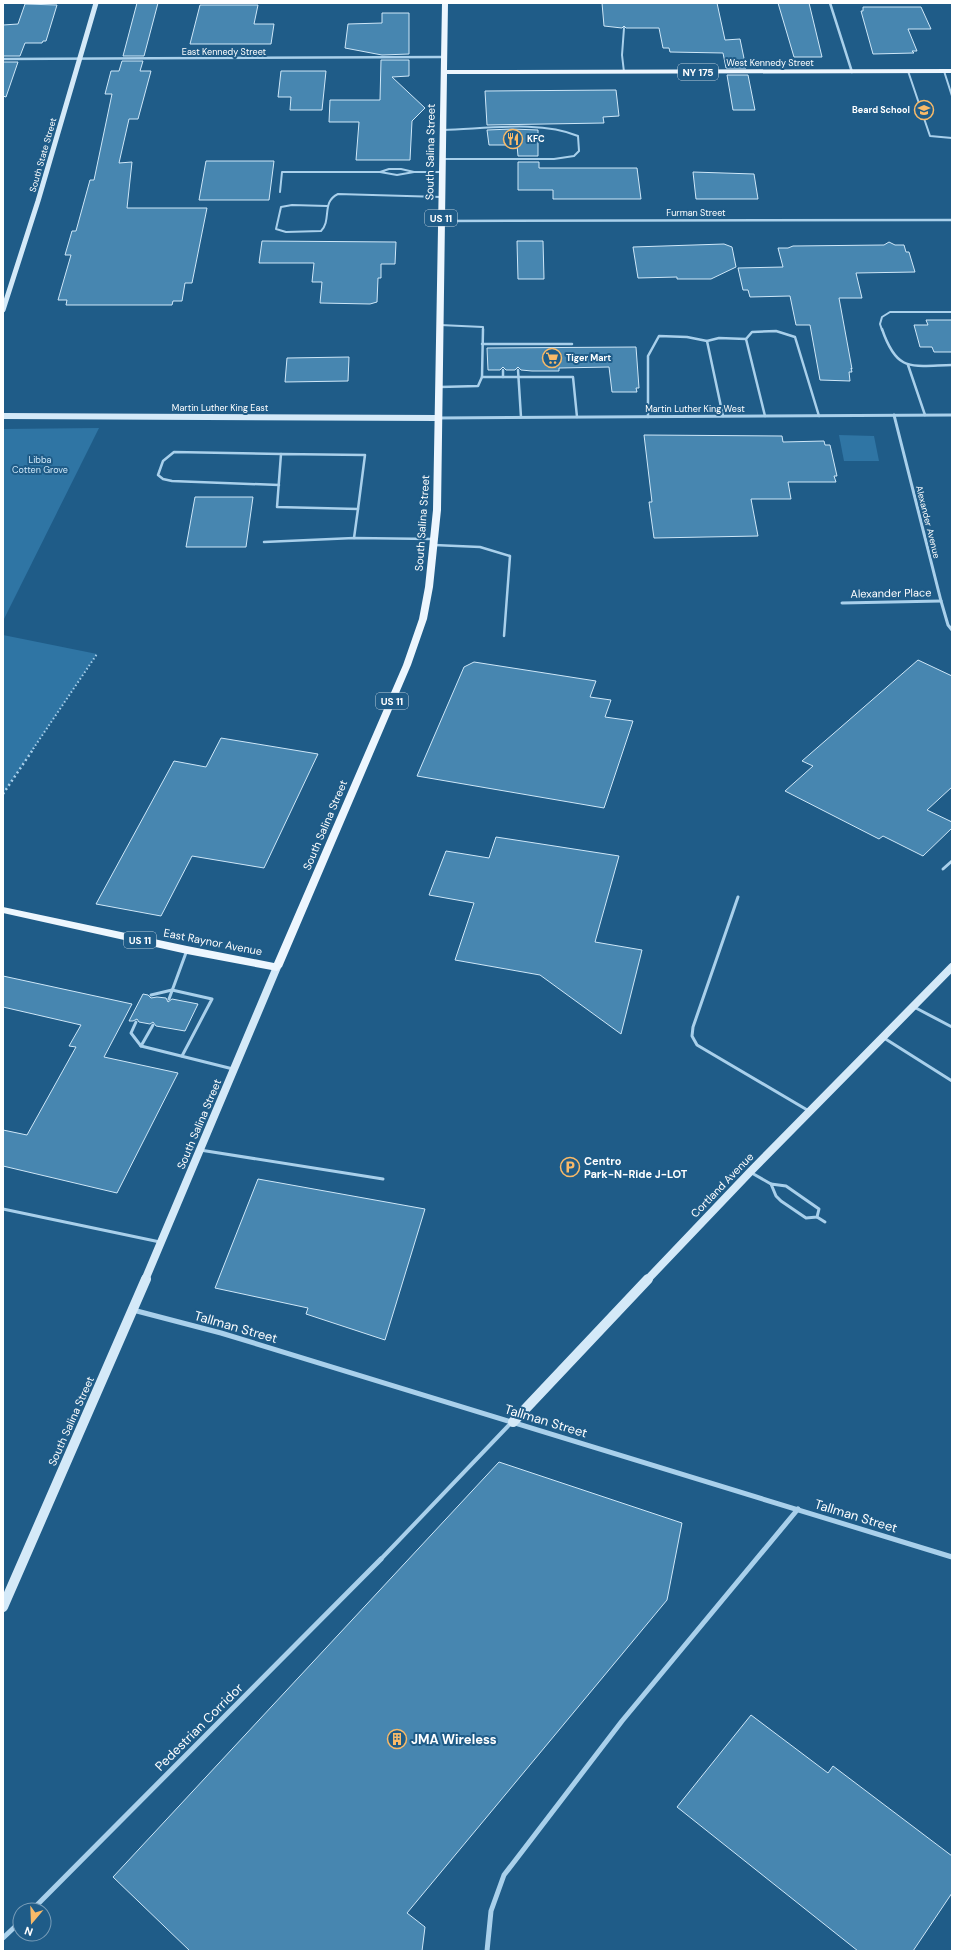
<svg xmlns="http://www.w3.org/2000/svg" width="955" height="1954" font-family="'DM Sans',sans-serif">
<rect width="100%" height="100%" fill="#1f5c88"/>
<g fill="#2f75a4">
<polygon points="99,428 3,621 3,429"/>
<polygon points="839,435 874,436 879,461 844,461"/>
<polygon points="3,635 97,654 3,794"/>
</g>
<g fill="#4786b0" stroke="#cee7f8">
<polygon points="137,3 158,3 144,56 123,56"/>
<polygon points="602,3 717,3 725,40 740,39 746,68 726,68 723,53 670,52 669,48 663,48 659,28 626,28 624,26 622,28 604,26"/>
<polygon points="778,3 809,3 822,57 794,57"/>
<polygon points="25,4 57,5 46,41 43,41 42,43 25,43 20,56 3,56 3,25 18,24"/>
<polygon points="200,5 258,5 254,24 274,24 271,44 190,44"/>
<polygon points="863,7 921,7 931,29 908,29 917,51 912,51 914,53 873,54 861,11 863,11"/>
<polygon points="382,13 409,13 409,54 382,55 345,48 348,24 382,23"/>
<polygon points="381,60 409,60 409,76 392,77 425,108 412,121 410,160 356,160 359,122 329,122 330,100 380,100"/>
<polygon points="122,61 143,61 140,71 151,71 138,119 129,119 119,163 132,162 127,208 207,208 192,283 185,283 182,301 173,301 172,305 66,305 67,300 58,300 71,255 65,255 72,231 76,231 90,180 94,180 112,94 105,94 111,71 119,71"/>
<polygon points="3,62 18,62 6,97 3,96"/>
<polygon points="281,71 326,71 322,110 290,110 291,97 278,97"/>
<polygon points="727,75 748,75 755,110 733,110"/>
<polygon points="616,90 619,116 603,117 604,123 487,125 485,91"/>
<polygon points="512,129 538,130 538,156 518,156 517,145 489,145 487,130"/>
<polygon points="206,161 274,161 269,200 199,200"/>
<polygon points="518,162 539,162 539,168 637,168 641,199 553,199 553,190 518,190"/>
<polygon points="693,172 754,174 758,199 696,199"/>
<polygon points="262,241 396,242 395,264 381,264 381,278 378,278 377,302 370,304 320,303 322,282 312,282 314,263 259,263"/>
<polygon points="517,241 543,241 544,279 518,279"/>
<polygon points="889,242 895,245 904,245 906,252 909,252 915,272 856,273 862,298 839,298 852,369 851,368 852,372 849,372 850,381 820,380 810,325 796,325 790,296 750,297 748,290 743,290 738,268 783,267 778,248 788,248 793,246 884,245"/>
<polygon points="724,244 732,247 736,267 711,279 677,279 677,277 638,278 633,247"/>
<polygon points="926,320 952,320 952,352 934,352 932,347 920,347 914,325 928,325"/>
<polygon points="636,347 639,388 636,388 637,392 612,392 609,367 559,368 559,371 532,371 521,370 518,367 515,370 506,370 503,367 500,370 488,370 487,348"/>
<polygon points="349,357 348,381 285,382 287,358"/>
<polygon points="644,435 782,436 783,442 824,441 825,445 830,445 837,476 834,476 836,482 788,482 791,499 751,499 758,536 654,538 649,502 652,502"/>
<polygon points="195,497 253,497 246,547 186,547"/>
<polygon points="918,660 952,676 952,787 927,810 952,822 952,828 923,856 883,836 879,839 785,791 813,766 802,761"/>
<polygon points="474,662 596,681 590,697 611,700 605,717 633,721 604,808 417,776 464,667"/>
<polygon points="221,738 318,754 264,868 192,856 161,916 96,904 174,761 206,767"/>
<polygon points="496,837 619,856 595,942 642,950 621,1034 540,975 455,960 474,903 429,895 446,851 489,858"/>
<polygon points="3,976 132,1004 104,1057 178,1073 117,1193 3,1166 3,1130 27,1135 76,1047 69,1046 81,1025 3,1007"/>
<polygon points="143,994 148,995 151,998 157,997 166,998 168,1002 172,999 198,1004 185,1031 156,1026 153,1022 150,1024 139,1022 137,1019 133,1021 129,1021"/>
<polygon points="258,1179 425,1209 385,1340 306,1314 308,1308 215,1288"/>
<polygon points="499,1462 682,1523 667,1600 407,1913 425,1927 422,1951 190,1951 113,1877"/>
<polygon points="751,1715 828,1773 833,1766 952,1856 952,1893 913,1951 858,1951 677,1807"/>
</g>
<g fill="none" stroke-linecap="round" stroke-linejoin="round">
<polyline stroke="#a9d0eb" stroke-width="2" stroke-dasharray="1.5 2.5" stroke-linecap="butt" points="33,749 97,654"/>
<polyline stroke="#a9d0eb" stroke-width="2.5" stroke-dasharray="2 3" stroke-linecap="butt" points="3,794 34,748"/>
<g stroke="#a9d0eb" stroke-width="2">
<polyline points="624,28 622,55 624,72"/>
<polyline points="908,71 930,136 952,138"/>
<polyline points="944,71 952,96"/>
<path d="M442 159H554L574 156 579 151 578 136C540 120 484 129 443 130"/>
<polygon points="389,169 401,169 414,172 397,175 380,172"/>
<polyline points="414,172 442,172"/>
<polyline points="280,192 282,172 380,172"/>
<path d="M327 206 292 205 281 207 276 229 286 232 321 231C332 220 321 202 338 194L441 197"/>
<polyline points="440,325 483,327 483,330"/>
<polyline points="882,330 880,324 882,317 890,312 952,312"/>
</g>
<g stroke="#a9d0eb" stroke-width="2.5">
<polyline points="483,329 482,377 573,377 577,417"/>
<path d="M882 329C897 373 911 366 952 365"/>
<polyline points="482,344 572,344"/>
<polyline points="908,365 925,415"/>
<polyline points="503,370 503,377"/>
<polyline points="518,370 521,417"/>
<polyline points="440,387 478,386 482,377"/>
<polyline points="723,416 707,341 719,338 746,339"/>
<polyline points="765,416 746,339 752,332 776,331 795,337 819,416"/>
<polyline points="648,417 648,356 659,336 687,337 707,341"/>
<polygon points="281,454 365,455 358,509 277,507"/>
<polyline points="279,485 172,481 163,479 158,475 163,461 174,452 281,454"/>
<polyline points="354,538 358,509"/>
<polyline points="264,542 354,538 433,539"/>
<polyline points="434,545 480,547 510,556 504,636"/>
</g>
<g stroke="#a9d0eb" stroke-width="3">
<polyline points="943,869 952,861"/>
<polyline points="738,897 693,1027 692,1036 697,1045 809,1111"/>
<polyline points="151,995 172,990 212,999 182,1056"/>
<polyline points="169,999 187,950"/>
<polyline points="914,1007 952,1027"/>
<polyline points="136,1022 131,1033 141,1046"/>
<polyline points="153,1025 141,1046 233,1069"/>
<polyline points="884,1038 952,1081"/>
<polyline points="200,1150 383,1179"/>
<polyline points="750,1172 771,1184"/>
<polygon points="771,1184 786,1186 819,1209 817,1217 806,1218 781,1201 776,1196"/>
<polyline points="3,1209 160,1242"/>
<polyline points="817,1217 825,1222"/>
</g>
<polyline stroke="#a9d0eb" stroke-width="4" points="381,1559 511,1423"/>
<g stroke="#a9d0eb" stroke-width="2.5">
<polyline points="830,3 852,72"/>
<polyline points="3,59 444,57"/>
<polyline points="441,221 952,220"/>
</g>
<g stroke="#a9d0eb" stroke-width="3">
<polyline points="894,415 941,601 948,625 952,630"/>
<polyline points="438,418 952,415"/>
<polyline points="842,603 941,601"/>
</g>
<g stroke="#a9d0eb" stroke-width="5">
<polyline points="133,1310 221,1333 952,1557"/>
<polyline points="32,1910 381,1559"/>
<polyline points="3,1938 20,1922"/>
<polyline points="487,1951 491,1911 504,1875 622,1721 798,1509"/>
</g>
<polyline stroke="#d4e9f8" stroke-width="5" points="3,310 38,201 96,3"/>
<polyline stroke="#d4e9f8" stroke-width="6" points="3,416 438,418"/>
<g stroke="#d4e9f8" stroke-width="8">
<polyline points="145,1280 277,967"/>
<polyline points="647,1280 750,1172 952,967"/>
</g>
<g stroke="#d4e9f8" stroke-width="10">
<polyline points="513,1422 648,1279"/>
<polyline points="3,1607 146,1279"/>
</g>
<polygon fill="#edf6fe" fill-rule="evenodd" points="442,3 448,3 447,70 952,69 952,73 447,74 441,510 433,587 427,619 411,665 282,967 277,971 187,954 3,913 3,907 187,946 274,963 403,665 419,619 425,587 433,510"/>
</g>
<defs>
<g id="school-ring" transform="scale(1)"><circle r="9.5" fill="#1f5c88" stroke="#f9ba68" stroke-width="1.5"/><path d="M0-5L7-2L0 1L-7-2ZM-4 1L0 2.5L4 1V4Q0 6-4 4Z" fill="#f9ba68"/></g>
<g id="restaurant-ring" transform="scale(1)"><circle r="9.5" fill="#1f5c88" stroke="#f9ba68" stroke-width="1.5"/><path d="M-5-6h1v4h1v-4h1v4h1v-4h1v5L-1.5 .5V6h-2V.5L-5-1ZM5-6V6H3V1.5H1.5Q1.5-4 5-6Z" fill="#f9ba68"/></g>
<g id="supermarket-ring" transform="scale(1)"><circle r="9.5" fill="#1f5c88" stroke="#f9ba68" stroke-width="1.5"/><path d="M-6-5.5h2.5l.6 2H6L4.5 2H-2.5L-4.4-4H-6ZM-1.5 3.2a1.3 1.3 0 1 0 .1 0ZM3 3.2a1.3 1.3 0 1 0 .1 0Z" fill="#f9ba68"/></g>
<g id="parking-ring" transform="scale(1)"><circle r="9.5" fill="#1f5c88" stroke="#f9ba68" stroke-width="1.5"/><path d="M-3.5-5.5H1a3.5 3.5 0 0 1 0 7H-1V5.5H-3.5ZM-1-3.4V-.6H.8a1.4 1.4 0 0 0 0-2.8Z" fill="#f9ba68"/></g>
<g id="building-ring" transform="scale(1)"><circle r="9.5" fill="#1f5c88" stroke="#f9ba68" stroke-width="1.5"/><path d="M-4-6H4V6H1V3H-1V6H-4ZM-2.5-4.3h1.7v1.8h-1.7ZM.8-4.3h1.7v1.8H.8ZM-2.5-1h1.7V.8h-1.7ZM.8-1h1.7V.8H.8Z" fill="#f9ba68"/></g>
</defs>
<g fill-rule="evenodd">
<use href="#school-ring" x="924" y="110"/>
<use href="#restaurant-ring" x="513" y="139"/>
<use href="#supermarket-ring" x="552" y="358"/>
<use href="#parking-ring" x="570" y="1167"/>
<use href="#building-ring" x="397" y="1739"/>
</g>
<g text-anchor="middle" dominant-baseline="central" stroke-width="4" stroke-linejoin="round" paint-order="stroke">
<g font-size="9" fill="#fff" stroke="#1f5c88">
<text x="224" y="52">East Kennedy Street</text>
<text x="770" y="63">West Kennedy Street</text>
<text transform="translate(43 155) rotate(-74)">South State Street</text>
<text x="696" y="213">Furman Street</text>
<text x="220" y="408">Martin Luther King East</text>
<text x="695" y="409">Martin Luther King West</text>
<text transform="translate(928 522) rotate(76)">Alexander Avenue</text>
</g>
<g font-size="9" font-weight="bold" fill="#fff" stroke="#1f5c88" text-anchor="start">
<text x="910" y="110" text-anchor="end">Beard School</text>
<text x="527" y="139">KFC</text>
<text x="566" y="358">Tiger Mart</text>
</g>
<g font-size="9" fill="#cee7f8" stroke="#1f5c88">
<text x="40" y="460">Libba<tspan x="40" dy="10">Cotten Grove</tspan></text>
</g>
<g fill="#1f5c88" stroke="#bccedb" stroke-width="1">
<rect x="678" y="64" width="40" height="16" rx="3"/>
<rect x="425" y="210" width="32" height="16" rx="3"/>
<rect x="376" y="693" width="32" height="16" rx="3"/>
<rect x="124" y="932" width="32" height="16" rx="3"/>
</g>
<g font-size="10" font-weight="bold" fill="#fff">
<text x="698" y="72">NY 175</text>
<text x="441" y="218">US 11</text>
<text x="392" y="701">US 11</text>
<text x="140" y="940">US 11</text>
</g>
<g font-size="11" fill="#fff" stroke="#1f5c88">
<text transform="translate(430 152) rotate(-89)">South Salina Street</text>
<text transform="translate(422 523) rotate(-86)">South Salina Street</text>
<text transform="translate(891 593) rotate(-1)">Alexander Place</text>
<text transform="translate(325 825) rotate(-67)">South Salina Street</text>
<text transform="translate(213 942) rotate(11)">East Raynor Avenue</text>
<text transform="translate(199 1124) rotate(-67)">South Salina Street</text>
<text transform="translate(722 1185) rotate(-46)">Cortland Avenue</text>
<text transform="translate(71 1421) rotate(-66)">South Salina Street</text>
</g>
<g font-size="11" font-weight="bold" fill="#fff" stroke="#1f5c88" text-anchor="start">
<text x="584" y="1161">Centro<tspan x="584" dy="13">Park-N-Ride J-LOT</tspan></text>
</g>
<g font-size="13" fill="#fff" stroke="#1f5c88">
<text transform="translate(236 1327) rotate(16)">Tallman Street</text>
<text transform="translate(546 1421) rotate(17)">Tallman Street</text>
<text transform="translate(856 1516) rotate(17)">Tallman Street</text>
<text transform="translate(199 1727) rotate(-45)">Pedestrian Corridor</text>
</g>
<g font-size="13" font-weight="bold" fill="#fff" stroke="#1f5c88" text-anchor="start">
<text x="411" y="1739">JMA Wireless</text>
</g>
</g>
<rect width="955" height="1954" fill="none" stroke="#ffffff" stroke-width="8"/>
<g transform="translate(32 1922) rotate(199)"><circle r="19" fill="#1f5c88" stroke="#799db8"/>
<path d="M0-3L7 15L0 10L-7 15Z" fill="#f9ba68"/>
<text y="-6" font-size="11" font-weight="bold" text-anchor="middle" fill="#ffffff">N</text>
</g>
</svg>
